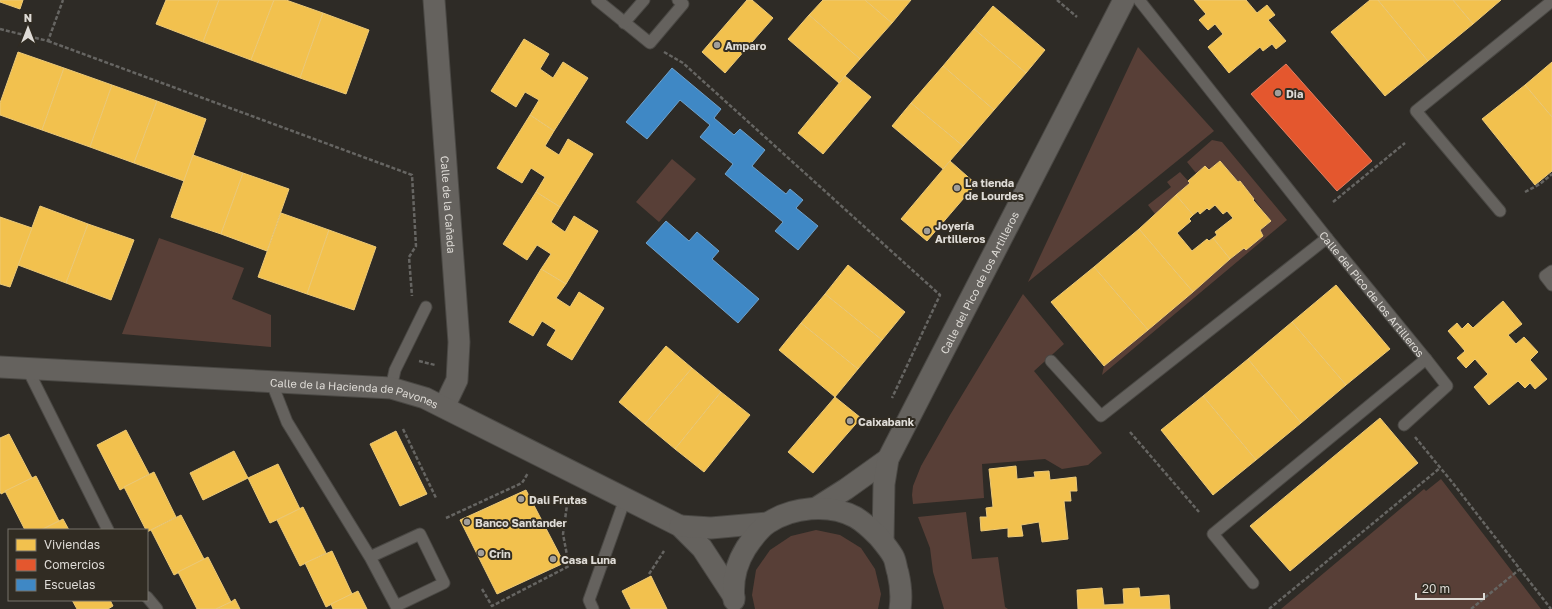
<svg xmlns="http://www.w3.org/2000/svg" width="1552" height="609" font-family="'Golos Text',sans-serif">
<rect width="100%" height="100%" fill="#2e2b26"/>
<g fill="#583f37">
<polygon points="1138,47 1214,131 1028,282"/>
<polygon points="1212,140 1222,142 1287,220 1102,375 1104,366 1230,259 1244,248 1246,250 1263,236 1260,230 1271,221 1240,181 1238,182 1220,161 1209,170 1205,166 1196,173 1187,162"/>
<polygon points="672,159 696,179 659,222 636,202"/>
<polygon points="1180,172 1190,183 1155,214 1148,205 1171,187 1167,182"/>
<polygon points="159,238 244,268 232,299 271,315 271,347 122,334"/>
<polygon points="1023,294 1064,344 1034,371 1102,453 1088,465 1062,469 1045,459 982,464 984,498 913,504 912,495 913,486 921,466 950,415"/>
<polygon points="1441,479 1541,609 1281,609 1424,489 1426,491"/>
<polygon points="966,512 972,559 998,557 1005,607 1008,609 944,609 933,572 930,548 918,517"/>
<polygon points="816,530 840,535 861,548 875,569 881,594 878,609 755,609 752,595 756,570 770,550 791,536"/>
</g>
<g fill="#f2c14e" stroke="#ecc977">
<polygon points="0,0 23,0 20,9 0,2"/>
<polygon points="166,0 219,0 203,42 156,24"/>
<polygon points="219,0 274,0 251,60 203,42"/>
<polygon points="274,0 286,0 323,13 300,78 251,60"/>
<polygon points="747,0 752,0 773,18 725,73 702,52"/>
<polygon points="823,0 865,0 892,23 860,59 809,15"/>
<polygon points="865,0 911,0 892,23"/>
<polygon points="1194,0 1246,0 1257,13 1267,5 1275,15 1268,20 1286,41 1276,49 1272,44 1263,51 1260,47 1229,73 1208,47 1223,34 1215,24 1208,30 1199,20 1206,14"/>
<polygon points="1370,0 1378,0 1428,61 1385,96 1331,32"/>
<polygon points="1378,0 1453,0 1473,24 1428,61"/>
<polygon points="1453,0 1501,0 1473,24"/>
<polygon points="993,6 1045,50 1026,73 974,29"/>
<polygon points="323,13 369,30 346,94 300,78"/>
<polygon points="809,15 860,59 839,83 788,39"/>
<polygon points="974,29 1026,73 994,110 943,66"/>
<polygon points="524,39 549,54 540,69 553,78 563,62 588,78 554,131 530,115 539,100 525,92 516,107 491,91"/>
<polygon points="18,52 64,68 42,130 0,115 0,103"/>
<polygon points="1552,62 1552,117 1525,85"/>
<polygon points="943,66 994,110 963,146 911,103"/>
<polygon points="64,68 112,85 90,147 42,130"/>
<polygon points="845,76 871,97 823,154 798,133"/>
<polygon points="112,85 157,101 134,163 90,147"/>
<polygon points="1525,85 1552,117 1552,171 1535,185 1482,119"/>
<polygon points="157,101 206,119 184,181 134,163"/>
<polygon points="911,103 963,146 943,169 892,126"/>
<polygon points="530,115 554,131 545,146 559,155 568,139 593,154 560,207 536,192 545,177 531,168 522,183 497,168"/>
<polygon points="193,155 243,173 221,234 171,217"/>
<polygon points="950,161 976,184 927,241 901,219"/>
<polygon points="1220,161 1238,182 1240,181 1254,199 1253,200 1271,221 1260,230 1263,236 1246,250 1244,248 1230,259 1213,238 1217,235 1215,232 1233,218 1227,211 1223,214 1215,205 1209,210 1207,208 1200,214 1198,211 1193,215 1176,195 1190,183 1188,181 1205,166 1209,170"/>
<polygon points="243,173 289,189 267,251 221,234"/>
<polygon points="536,192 560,207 551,222 565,232 574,216 598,231 566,284 541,269 551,254 537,245 527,260 503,244"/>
<polygon points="1176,195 1193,215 1189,219 1191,221 1177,233 1192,251 1207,239 1209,241 1213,238 1230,259 1193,292 1139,229"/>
<polygon points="40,206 88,224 66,283 18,265"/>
<polygon points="281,213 329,230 307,294 258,277"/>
<polygon points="0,217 32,228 10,287 0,284"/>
<polygon points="88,224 134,240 111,300 66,283"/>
<polygon points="1139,229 1193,292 1148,330 1094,267"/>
<polygon points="329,230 376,247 354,310 307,294"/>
<polygon points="848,265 905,312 882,340 825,294"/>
<polygon points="1094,267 1148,330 1104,366 1051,302"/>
<polygon points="541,269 566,284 556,298 570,307 579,292 604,308 572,360 547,345 556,330 542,321 533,336 509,322"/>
<polygon points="1336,285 1390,349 1346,385 1292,322"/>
<polygon points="825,294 882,340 858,369 801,323"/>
<polygon points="1503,301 1522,324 1508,335 1516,344 1524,337 1538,352 1530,360 1547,379 1535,389 1530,383 1525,388 1518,381 1489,405 1474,387 1488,374 1475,359 1466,368 1457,358 1465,351 1448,331 1457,323 1462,329 1468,323 1473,328"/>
<polygon points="1292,322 1346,385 1301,423 1248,359"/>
<polygon points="801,323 858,369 835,397 779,350"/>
<polygon points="666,346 692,368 645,424 619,402"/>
<polygon points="1248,359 1301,423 1256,460 1203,396"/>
<polygon points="692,368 721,392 675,449 645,424"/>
<polygon points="721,392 750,415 704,472 675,449"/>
<polygon points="1203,396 1256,460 1213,495 1161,430"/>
<polygon points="835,397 861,418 813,473 788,452"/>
<polygon points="1380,418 1418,463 1290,571 1250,526"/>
<polygon points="126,430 149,474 120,490 97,445"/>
<polygon points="396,431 427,494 400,506 370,444"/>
<polygon points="9,434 32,478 1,494 0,491 0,438"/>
<polygon points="234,451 248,478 203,500 190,473"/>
<polygon points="278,464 300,509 270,523 248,478"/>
<polygon points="1016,466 1017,479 1035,477 1034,472 1049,471 1050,480 1076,477 1077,491 1070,491 1071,501 1064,501 1068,539 1042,542 1039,522 1021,525 1023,536 1008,537 1008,528 981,531 980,517 987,517 986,508 993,507 989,469"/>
<polygon points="154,472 176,517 147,532 124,487"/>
<polygon points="36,476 59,521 41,530 25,530 5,491"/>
<polygon points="526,490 564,563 497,594 460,520"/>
<polygon points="303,507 326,553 300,566 277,520"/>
<polygon points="181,515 204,559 174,575 151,530"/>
<polygon points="63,519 69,530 41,530"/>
<polygon points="332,551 352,594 326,607 305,563"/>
<polygon points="208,557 231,602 216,609 197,609 178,572"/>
<polygon points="651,576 667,609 631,609 622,591"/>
<polygon points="1102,588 1104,605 1124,604 1123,589 1139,588 1140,597 1169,595 1170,609 1078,609 1077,590"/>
<polygon points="358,591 367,609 333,609 331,604"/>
<polygon points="235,599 240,609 216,609 231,602"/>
<polygon points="72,600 110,600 113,606 108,609 77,609"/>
</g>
<polygon fill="#e4572e" stroke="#e27f61" points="1286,64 1372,161 1337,191 1251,94"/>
<g fill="#3f88c5" stroke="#6fa1ca">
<polygon points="672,68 721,109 714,118 734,135 740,129 765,150 752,166 786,194 790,189 803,200 796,208 818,226 798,250 775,231 783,222 725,174 733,164 700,137 710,125 680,100 647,139 626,122"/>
<polygon points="666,221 689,241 697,232 719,251 712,259 759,299 738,323 646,243"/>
</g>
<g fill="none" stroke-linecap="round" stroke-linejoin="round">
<g stroke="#4a4844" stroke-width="13">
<g id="service">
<polyline points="597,0 650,43 683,4 678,0"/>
<path id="s1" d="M1139 0 1327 238 1426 359 1213 534 1253 583"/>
<polyline points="624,23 644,0"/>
<polyline points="1500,211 1416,111 1552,1"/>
<polyline points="1552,271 1545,276 1552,285"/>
<polyline points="1051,361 1101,416 1327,238"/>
<polyline points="27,368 108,530"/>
<polyline points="271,381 287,422 370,557 396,606 444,583 420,534 370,557"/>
<polyline points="391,388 395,370 426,307"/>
<polyline points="1404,425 1447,386 1426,359"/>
<polyline points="147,597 157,609"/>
<polyline points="593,609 589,600 625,499"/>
</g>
</g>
<g stroke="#4a4844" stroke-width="23">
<g id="minor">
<path id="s2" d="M434 0 459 342 457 380 444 407"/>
<path id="s3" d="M0 367 391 388 425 398 680 526 702 548 734 597"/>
<polyline points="816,508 846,489 888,459"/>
<polyline points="680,526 711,528 767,523"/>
<path id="s4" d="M883 541 884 484 888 459 1124 0"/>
<path d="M734 600C732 582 736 564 746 548 752 539 759 529 768 523 792 507 829 503 855 517 864 522 871 529 878 536 883 542 889 549 893 556 896 561 896 568 898 573 901 586 902 596 900 609"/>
</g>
</g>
<g stroke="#666562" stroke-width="2.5" stroke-dasharray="4 2" stroke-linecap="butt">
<polyline points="1057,0 1077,17"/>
<polyline points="0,29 48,41 63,0"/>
<polyline points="48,41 412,175 416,246 409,257 412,296"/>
<polyline points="664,52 683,63 940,295 892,398"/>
<polyline points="1525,192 1540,184 1552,174"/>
<polyline points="1333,202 1405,143"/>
<polyline points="419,361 435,365"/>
<polyline points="403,429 436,498"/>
<polyline points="1130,432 1199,512"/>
<polyline points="1415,437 1452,482 1551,609"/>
<polyline points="446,518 522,483 528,473"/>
<polyline points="649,574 664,551"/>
<polyline points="482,589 492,606 569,566 563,534 567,505"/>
<polyline points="1269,609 1440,468"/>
<polyline points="1471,609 1520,569"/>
</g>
<use href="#service" stroke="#65625e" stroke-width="11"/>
<use href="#minor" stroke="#65625e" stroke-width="21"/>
</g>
<g fill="#a19e99" stroke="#312c23" stroke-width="1.5">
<circle cx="717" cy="45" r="4"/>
<circle cx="1278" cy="93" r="4"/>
<circle cx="957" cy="188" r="4"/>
<circle cx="927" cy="231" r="4"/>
<circle cx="850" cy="421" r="4"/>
<circle cx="521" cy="499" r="4"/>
<circle cx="467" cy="522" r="4"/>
<circle cx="481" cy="553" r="4"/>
<circle cx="553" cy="559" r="4"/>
</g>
<g text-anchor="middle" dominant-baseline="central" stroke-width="4" stroke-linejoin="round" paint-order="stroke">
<g font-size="11" font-weight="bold" fill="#dfdcd7" stroke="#312c23" text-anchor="start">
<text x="725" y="45">Amparo</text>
<text x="1286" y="93">Dia</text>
<text x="965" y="182">La tienda<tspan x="965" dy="13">de Lourdes</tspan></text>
<text x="935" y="225">Joyería<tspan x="935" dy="13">Artilleros</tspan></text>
<text x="858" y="421">Caixabank</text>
<text x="529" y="499">Dali Frutas</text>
<text x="475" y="522">Banco Santander</text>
<text x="489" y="553">Crin</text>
<text x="561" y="559">Casa Luna</text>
</g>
<g font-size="11" fill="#dfdcd7" stroke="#312c23">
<text stroke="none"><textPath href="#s2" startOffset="205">Calle de la Cañada</textPath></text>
<text stroke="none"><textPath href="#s4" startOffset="281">Calle del Pico de los Artilleros</textPath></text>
<text stroke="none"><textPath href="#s1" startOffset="375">Calle del Pico de los Artilleros</textPath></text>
<text stroke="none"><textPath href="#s3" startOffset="356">Calle de la Hacienda de Pavones</textPath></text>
</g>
</g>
<rect x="8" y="529" width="140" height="72" fill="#312c23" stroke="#77726b"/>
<rect x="16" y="539" width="20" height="12" fill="#f2c14e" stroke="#77726b"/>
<text x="44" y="549" font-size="12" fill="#dfdcd7">Viviendas</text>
<rect x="16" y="559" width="20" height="12" fill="#e4572e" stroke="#77726b"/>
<text x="44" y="569" font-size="12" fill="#dfdcd7">Comercios</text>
<rect x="16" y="579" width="20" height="12" fill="#3f88c5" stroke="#77726b"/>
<text x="44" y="589" font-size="12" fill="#dfdcd7">Escuelas</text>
<g transform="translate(28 28)" stroke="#312c23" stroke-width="3" paint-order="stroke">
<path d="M0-3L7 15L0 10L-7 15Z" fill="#dfdcd7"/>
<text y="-6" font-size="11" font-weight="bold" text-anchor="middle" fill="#dfdcd7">N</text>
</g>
<path d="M1416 593v6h68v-6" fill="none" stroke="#dfdcd7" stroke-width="2"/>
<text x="1422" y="593" font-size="12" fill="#dfdcd7" stroke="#312c23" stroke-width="3" paint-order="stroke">20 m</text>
</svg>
